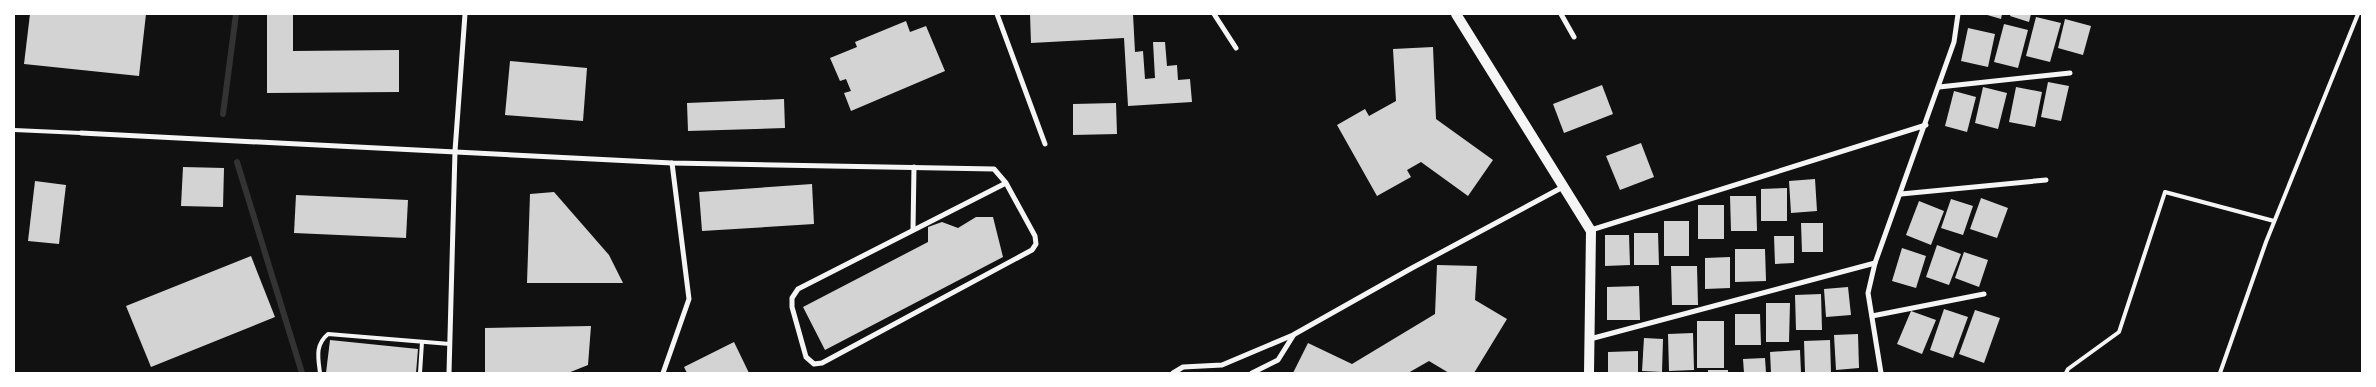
<svg xmlns="http://www.w3.org/2000/svg" width="2376" height="387" font-family="'Alegreya Sans',sans-serif">
<rect width="100%" height="100%" fill="#111"/>
<g fill="none" stroke-linecap="round" stroke-linejoin="round">
<g stroke="#333" stroke-width="6">
<polyline points="223,114 236,14"/>
<polyline points="237,162 302,373"/>
</g>
</g>
<g fill="#d3d3d3">
<polygon points="30,14 146,14 139,76 24,64"/>
<polygon points="267,14 293,14 293,51 399,50 399,92 267,93"/>
<polygon points="1030,14 1133,14 1135,52 1143,51 1145,79 1155,78 1153,42 1165,42 1167,66 1177,65 1178,80 1190,79 1192,102 1128,106 1124,38 1031,43"/>
<polygon points="1984,14 2002,14 2001,19"/>
<polygon points="2011,14 2031,14 2029,22 2010,16"/>
<polygon points="2036,17 2061,23 2050,62 2026,56"/>
<polygon points="2065,19 2091,26 2083,55 2058,48"/>
<polygon points="906,21 910,32 926,26 945,71 851,111 844,93 851,91 846,79 840,81 830,58 857,47 855,42"/>
<polygon points="2004,24 2028,30 2018,68 1994,62"/>
<polygon points="1968,28 1995,34 1988,67 1961,61"/>
<polygon points="1433,47 1436,119 1493,160 1468,196 1421,162 1407,170 1411,177 1377,196 1337,125 1365,109 1369,116 1396,101 1393,49"/>
<polygon points="510,61 587,68 583,121 505,115"/>
<polygon points="2048,82 2069,86 2061,121 2041,117"/>
<polygon points="1602,85 1613,114 1564,133 1553,104"/>
<polygon points="1983,87 2007,93 1998,129 1975,123"/>
<polygon points="2016,87 2042,92 2035,127 2009,122"/>
<polygon points="1954,91 1976,97 1967,132 1945,126"/>
<polygon points="784,99 785,128 688,131 687,103"/>
<polygon points="1116,103 1117,134 1073,135 1073,104"/>
<polygon points="1641,143 1654,177 1620,190 1606,156"/>
<polygon points="183,167 224,168 223,207 181,206"/>
<polygon points="1815,179 1817,211 1791,213 1789,181"/>
<polygon points="35,181 66,185 59,244 28,241"/>
<polygon points="812,184 814,224 702,231 699,192"/>
<polygon points="1787,188 1787,221 1761,221 1761,189"/>
<polygon points="554,192 609,255 623,283 527,283 530,194"/>
<polygon points="296,195 408,200 406,238 294,233"/>
<polygon points="1730,196 1756,196 1757,231 1731,231"/>
<polygon points="1981,198 2008,208 1997,238 1970,229"/>
<polygon points="1951,199 1973,206 1963,235 1941,228"/>
<polygon points="1919,201 1944,211 1931,245 1906,235"/>
<rect x="1698" y="205" width="26" height="34"/>
<polygon points="976,217 993,217 1003,257 825,350 803,307 928,242 928,227 942,222 958,228"/>
<rect x="1664" y="221" width="25" height="35"/>
<polygon points="1801,223 1823,223 1823,252 1802,252"/>
<polygon points="1634,233 1658,233 1659,265 1634,265"/>
<polygon points="1605,235 1629,235 1630,265 1605,266"/>
<polygon points="1774,236 1794,236 1794,263 1775,264"/>
<polygon points="1937,245 1961,254 1949,285 1926,277"/>
<polygon points="1902,248 1926,256 1916,288 1892,281"/>
<polygon points="1735,249 1765,249 1766,281 1735,282"/>
<polygon points="1964,252 1988,260 1979,287 1955,278"/>
<polygon points="251,256 275,317 151,367 126,306"/>
<polygon points="1730,257 1730,288 1705,289 1705,258"/>
<polygon points="1437,265 1477,266 1475,300 1507,319 1474,373 1449,373 1429,361 1408,373 1293,373 1308,343 1352,364 1435,314"/>
<polygon points="1671,266 1697,266 1698,305 1672,305"/>
<polygon points="1639,286 1640,320 1607,320 1607,287"/>
<polygon points="1848,287 1851,315 1826,317 1824,289"/>
<polygon points="1821,294 1822,330 1796,330 1795,295"/>
<polygon points="1766,303 1790,303 1789,342 1766,342"/>
<polygon points="1944,309 1968,317 1953,358 1930,350"/>
<polygon points="1975,310 2000,318 1984,363 1959,354"/>
<polygon points="1911,311 1936,320 1922,354 1897,344"/>
<polygon points="1735,314 1760,314 1761,345 1735,345"/>
<rect x="1697" y="321" width="27" height="47"/>
<polygon points="591,326 588,365 568,373 485,373 485,328"/>
<polygon points="1693,333 1694,370 1669,371 1668,334"/>
<polygon points="1858,334 1859,368 1836,370 1834,335"/>
<polygon points="1644,338 1663,339 1662,372 1642,371"/>
<polygon points="330,340 418,349 416,373 326,373"/>
<polygon points="1830,340 1831,373 1805,373 1804,341"/>
<polygon points="734,342 749,373 687,373 684,367"/>
<polygon points="1800,350 1801,373 1771,373 1770,352"/>
<polygon points="1638,351 1638,373 1608,373 1608,352"/>
<polygon points="1765,358 1766,373 1744,373 1743,359"/>
<rect x="1708" y="370" width="20" height="3"/>
</g>
<g fill="none" stroke-linecap="round" stroke-linejoin="round">
<g stroke="#f5f5f5" stroke-width="4">
<polyline points="14,130 81,133"/>
<path d="M320 373C318 357 315 345 328 334L450 344"/>
<polyline points="420,373 422,342"/>
<polyline points="2066,373 2068,369 2119,332 2165,192 2274,221"/>
<polyline points="2220,373 2266,242 2358,14"/>
</g>
<g stroke="#f5f5f5" stroke-width="5">
<polyline points="997,14 1045,144"/>
<polyline points="1214,14 1236,48"/>
<polyline points="1561,14 1574,37"/>
<polyline points="1939,87 2070,73"/>
<polyline points="81,133 672,163 994,169 1006,183 1035,236 1036,244 1032,250 822,363 814,364 806,357 792,307 792,298 798,289 1006,183"/>
<polyline points="1901,194 2046,180"/>
<polyline points="913,230 914,167"/>
<polyline points="1591,230 1926,125"/>
<polyline points="1872,316 1984,294"/>
<polyline points="1590,339 1875,263"/>
<polyline points="449,373 455,151 465,14"/>
<polyline points="663,373 689,299 672,163"/>
<polyline points="1173,373 1183,367 1222,365 1293,335 1412,268 1563,187"/>
<polyline points="1252,373 1278,360 1293,336"/>
<polyline points="1881,373 1868,293 1875,263 1954,42 1958,14"/>
</g>
<polyline stroke="#f5f5f5" stroke-width="10" points="1456,14 1591,231 1589,373"/>
</g>
<rect width="2376" height="387" fill="none" stroke="#ffffff" stroke-width="30"/>
</svg>
